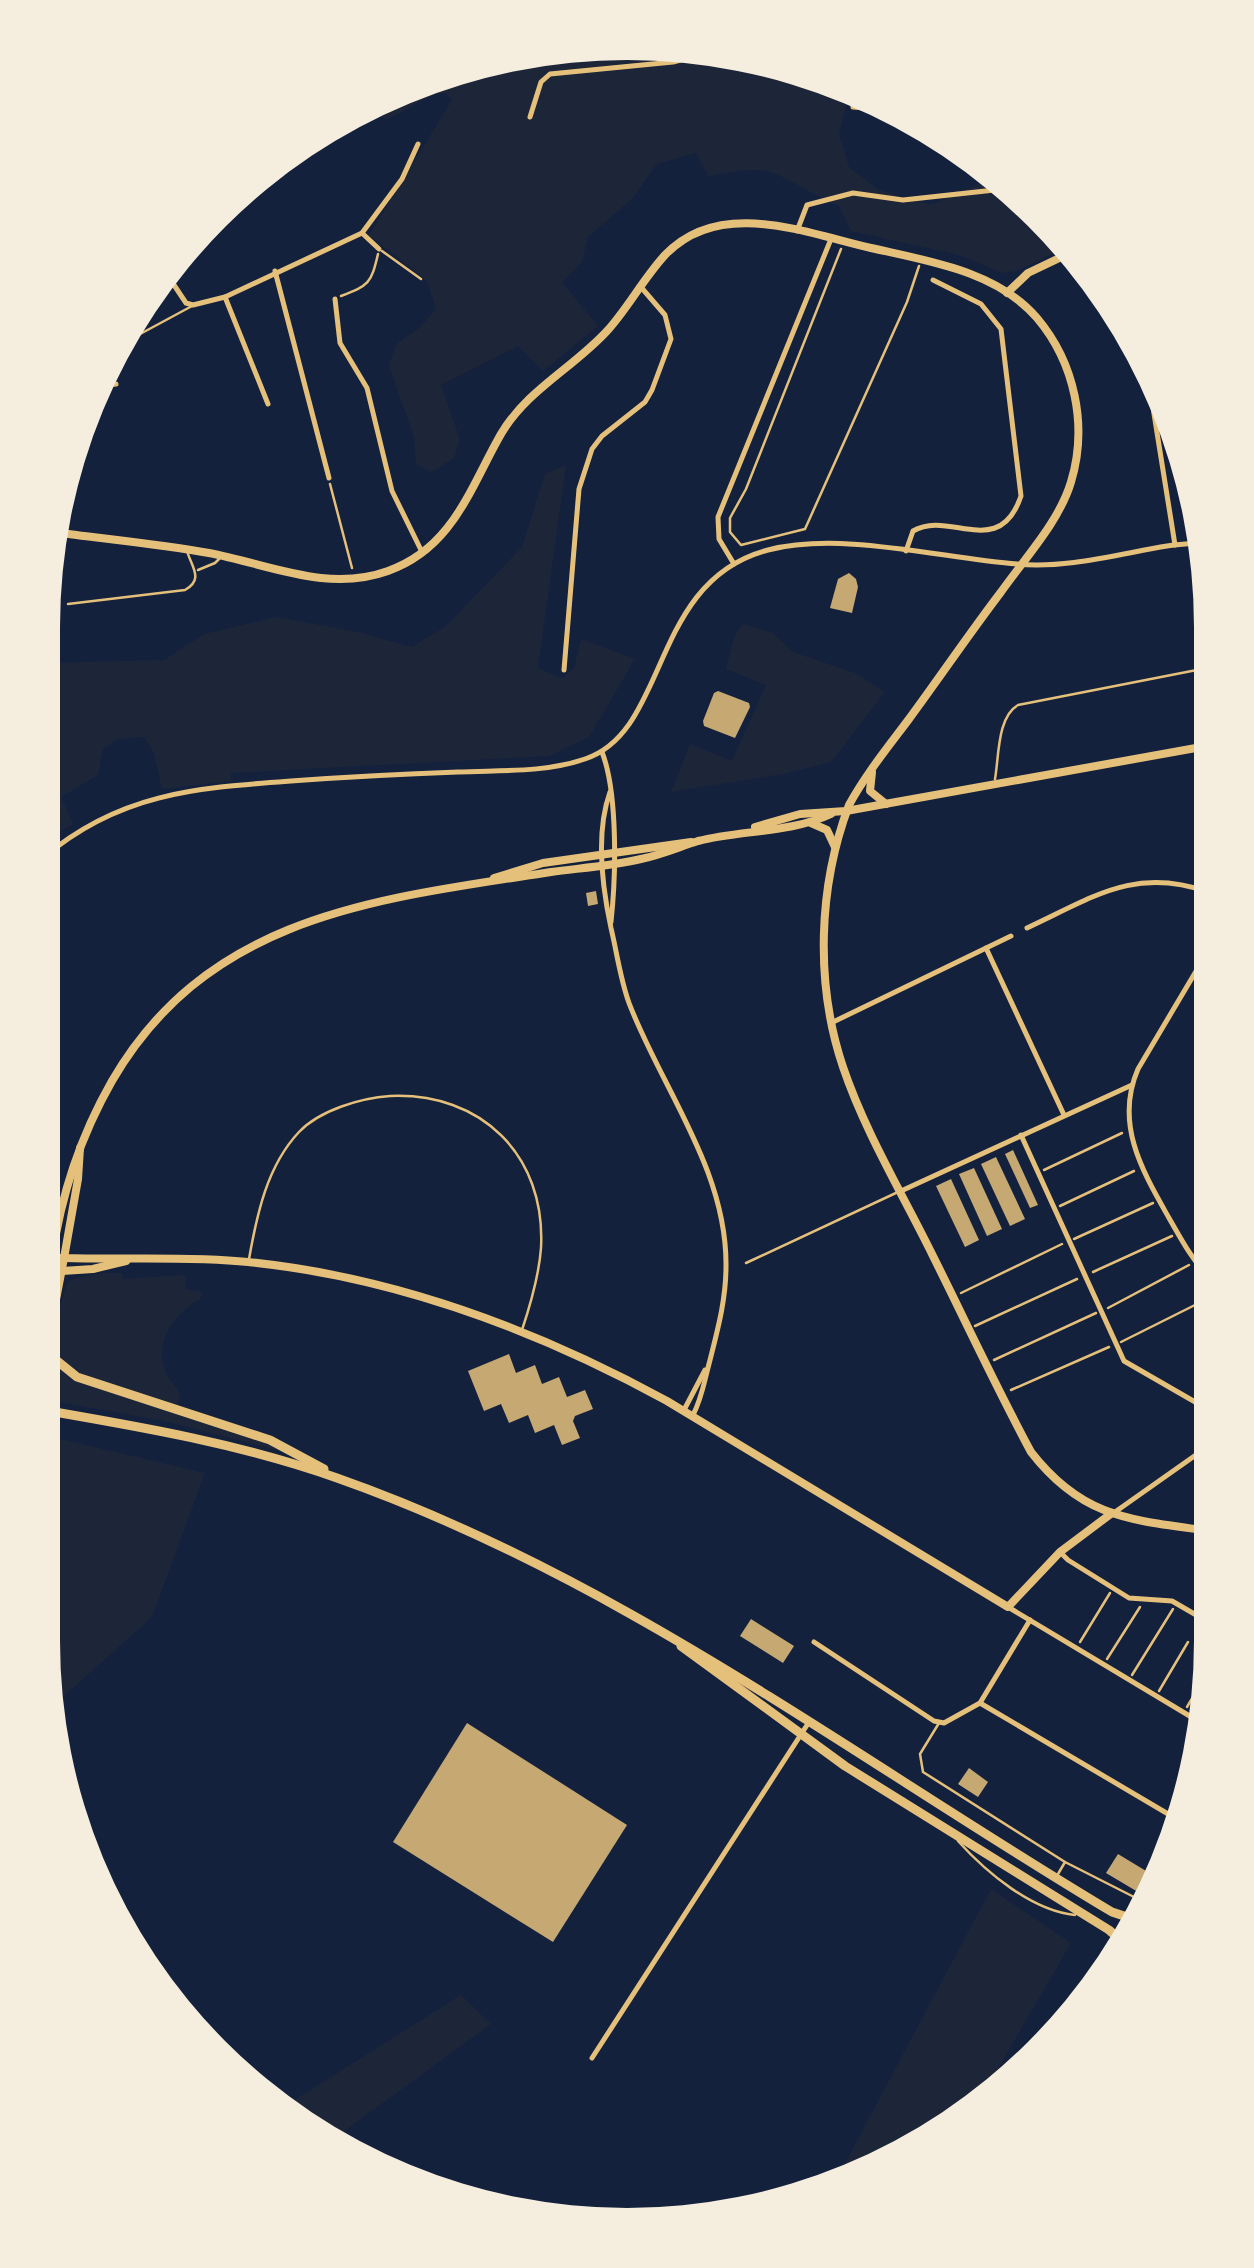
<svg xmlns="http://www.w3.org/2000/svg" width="1254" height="2268" font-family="Montserrat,sans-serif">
<rect width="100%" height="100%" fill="#14213d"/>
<g fill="#1d2539">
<path d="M703 47 848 97 839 134 849 167 879 190 931 205 997 176 1013 188 1065 248 1017 271 1003 273 959 255 851 231 839 206C816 197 794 181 773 173 754 166 727 173 708 176L696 153 657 164 632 199 588 237 582 262 562 282 598 326 543 371 518 346 441 385 460 439 454 458 432 472 416 464 414 437 389 366 396 344 418 329 436 309 427 281 369 235 452 100 445 93C425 93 408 112 386 119L375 112 475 63Z"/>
<polygon points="566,465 538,668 562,678 574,668 581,639 635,659 589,737 549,756 231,773 231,781 162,789 154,753 144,737 117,739 103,749 98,775 61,797 73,824 43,842 44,663 164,660 204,634 276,617 358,632 412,647 446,626 522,547 545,474"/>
<polygon points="743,624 773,633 793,652 855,673 885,692 831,762 783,774 671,792 690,744 732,761 766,685 726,669 734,637"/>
<path d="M102 1273H122L123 1279 182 1275 186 1276 185 1289 202 1292 200 1299C163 1321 147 1358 180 1392L178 1406C149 1397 58 1380 53 1345 52 1333 63 1296 67 1283L74 1278Z"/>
<polygon points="49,1350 69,1375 242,1433 289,1453 164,1421 43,1399"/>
<polygon points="43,1435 205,1473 152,1617 53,1706 43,1641"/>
<polygon points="991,1889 1071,1943 980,2100 851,2181 837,2184 835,2182"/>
<polygon points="461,1995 491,2024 332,2140 303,2127 282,2108"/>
</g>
<g fill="#c6a872">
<polygon points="849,573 856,579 858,587 852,613 830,608 838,579"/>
<polygon points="718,691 749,703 750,707 735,738 704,726 703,721 714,693"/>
<polygon points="596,891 598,904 588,906 586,893"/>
<polygon points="1013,1150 1038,1205 1030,1208 1005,1154"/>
<polygon points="996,1157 1025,1219 1010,1226 981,1164"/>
<polygon points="974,1168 1002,1229 987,1236 959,1174"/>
<polygon points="951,1179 979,1240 965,1247 936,1186"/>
<polygon points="509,1354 516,1373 535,1365 542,1384 559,1377 567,1397 585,1390 593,1409 575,1416 573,1421 580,1438 562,1445 554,1425 535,1433 528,1415 509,1423 501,1404 484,1411 468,1371"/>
<polygon points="751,1619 794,1646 783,1663 740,1636"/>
<polygon points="467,1723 627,1825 553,1942 393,1842"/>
<polygon points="969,1768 988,1782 978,1797 958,1784"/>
<polygon points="1118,1854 1156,1877 1148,1898 1106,1873"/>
</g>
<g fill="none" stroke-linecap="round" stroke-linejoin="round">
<g stroke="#e5c07b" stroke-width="2.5">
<polyline points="841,249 746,489 730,518 730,532 741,545 805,529 907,302 919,266"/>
<path d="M341 296C369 285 371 284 378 254"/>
<polyline points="330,484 352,568"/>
<polyline points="44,628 53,627"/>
<polyline points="1044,1170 1122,1133"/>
<polyline points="1060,1206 1134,1171"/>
<polyline points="1074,1239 1153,1203"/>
<polyline points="1093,1272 1172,1236"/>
<polyline points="961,1293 1062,1244"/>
<polyline points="1108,1308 1189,1265"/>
<polyline points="975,1326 1077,1279"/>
<polyline points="1121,1342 1209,1298"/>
<polyline points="994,1360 1096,1313"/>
<polyline points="1011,1390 1109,1347"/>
<polyline points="1080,1642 1110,1593"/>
<polyline points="1107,1659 1140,1607"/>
<polyline points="1132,1675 1173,1609"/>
<polyline points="1159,1691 1188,1642"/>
<polyline points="1187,1707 1210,1668"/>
</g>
<g stroke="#e5c07b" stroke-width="2.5">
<polyline points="382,251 421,279"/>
<polyline points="129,340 192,306"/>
<polyline points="198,570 215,563 221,557"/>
<path d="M68 604 185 590C204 579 192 568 187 551"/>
<path d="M995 779C999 757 997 717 1018 705L1207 668"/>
<path d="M249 1259C257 1214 267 1166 299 1132 320 1110 361 1098 390 1096 481 1092 546 1155 541 1248 539 1276 531 1303 522 1330"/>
<polyline points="746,1263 898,1192"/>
<polyline points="939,1723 920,1754 923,1772 1065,1862"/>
<path d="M958 1841C986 1872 1032 1911 1075 1915"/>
<polyline points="1058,1874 1065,1862 1136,1898"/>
</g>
<g stroke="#e5c07b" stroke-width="5">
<polyline points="853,107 887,110"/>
<polyline points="530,117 541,82 550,74 673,62 715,51"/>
<polyline points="797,231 807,205 853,193 903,200 1013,188"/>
<polyline points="362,233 379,249"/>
<polyline points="275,271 329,478"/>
<polyline points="170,279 186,303 193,305 225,297 362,233 402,179 418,144"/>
<polyline points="225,297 268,404"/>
<polyline points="335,299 340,343 367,388 392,491 422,552"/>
<polyline points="1147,370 1175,545"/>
<polyline points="100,386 116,384"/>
<path d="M906 551 913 531C949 509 999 561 1021 496L1001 329 981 304 933 280"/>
<polyline points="734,564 719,539 718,517 831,239"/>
<polyline points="564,670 579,489 592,449 602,436 645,402 652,390 671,339 665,315 640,286"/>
<path d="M602 752C618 793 616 876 611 922"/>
<path d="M610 792C595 834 602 886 611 928 617 953 620 978 629 1003 662 1089 727 1170 726 1266 726 1301 717 1332 709 1364 704 1382 702 1398 693 1415"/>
<path d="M43 858C119 793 196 788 291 781 346 777 402 774 458 772 500 770 544 773 585 759 670 731 649 581 768 550 841 531 941 558 1017 564 1065 569 1119 554 1167 546 1179 544 1192 544 1204 542"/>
<path d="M1027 928C1092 898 1134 866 1208 892"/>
<polyline points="986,948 1064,1115"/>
<path d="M1208 951 1138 1069C1114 1124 1143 1172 1169 1218 1181 1239 1192 1260 1209 1277"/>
<polyline points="831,1023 1011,936"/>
<polyline points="1021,1135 1124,1361 1209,1410"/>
<polyline points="901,1191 1132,1085"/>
<polyline points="684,1410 705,1370"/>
<polyline points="1115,1512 1210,1445"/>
<polyline points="1060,1552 1068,1560 1129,1598 1172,1601 1210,1623"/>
<polyline points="1008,1607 1203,1724"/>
<polyline points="814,1642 934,1721 944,1723 980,1703 1030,1620"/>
<polyline points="980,1703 1180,1821"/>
<polyline points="592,2058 809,1722"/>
</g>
<g stroke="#e5c07b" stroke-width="8">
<polyline points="1007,293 1028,273 1070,253"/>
<path d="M53 532C105 539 157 544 209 553 268 564 327 593 388 571 453 548 470 488 501 434 527 390 573 368 607 331 628 308 643 279 665 255 720 197 805 233 871 248 928 261 997 271 1037 318 1075 363 1088 426 1071 482 1059 522 1025 558 1001 592 969 634 940 677 909 719 888 747 866 774 849 805 818 887 815 984 843 1067 865 1132 902 1193 932 1254 965 1320 996 1387 1031 1452 1083 1519 1132 1520 1210 1531"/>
<polyline points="872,772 870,791 886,804"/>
<polyline points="811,823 827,830 835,847"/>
<polyline points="755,827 800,814 846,811 1207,746"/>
<polyline points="494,878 543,863 691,842"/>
<path d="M80 1148 78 1179 64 1258C125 1260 187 1256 248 1262 396 1277 537 1330 667 1401L1008 1607 1060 1552 1112 1513"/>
<path d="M52 1258C61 1194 80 1137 112 1081 209 914 378 899 551 872 581 868 611 866 641 859 661 855 679 847 698 841 741 830 791 833 831 814"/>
<polyline points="62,1271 93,1269 126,1261"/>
</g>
<g stroke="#e5c07b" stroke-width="8">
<polyline points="43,1258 64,1258 49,1336"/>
<polyline points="43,1314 52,1258"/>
</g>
<g stroke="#e5c07b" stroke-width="9">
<polyline points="49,1336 56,1360 77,1377 270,1440 324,1469"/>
<polyline points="43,1373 47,1346"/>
<path d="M43 1410C142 1427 241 1444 337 1478 619 1577 857 1760 1112 1912L1136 1920"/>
<polyline points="681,1646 845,1766 1109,1930 1123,1942"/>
</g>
</g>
<path d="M0 0H1254V2268H0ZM627 60H627A567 567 0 0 1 1194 627V1641A567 567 0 0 1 627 2208H627A567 567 0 0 1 60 1641V627A567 567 0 0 1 627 60Z" fill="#f5edde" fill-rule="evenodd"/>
</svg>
